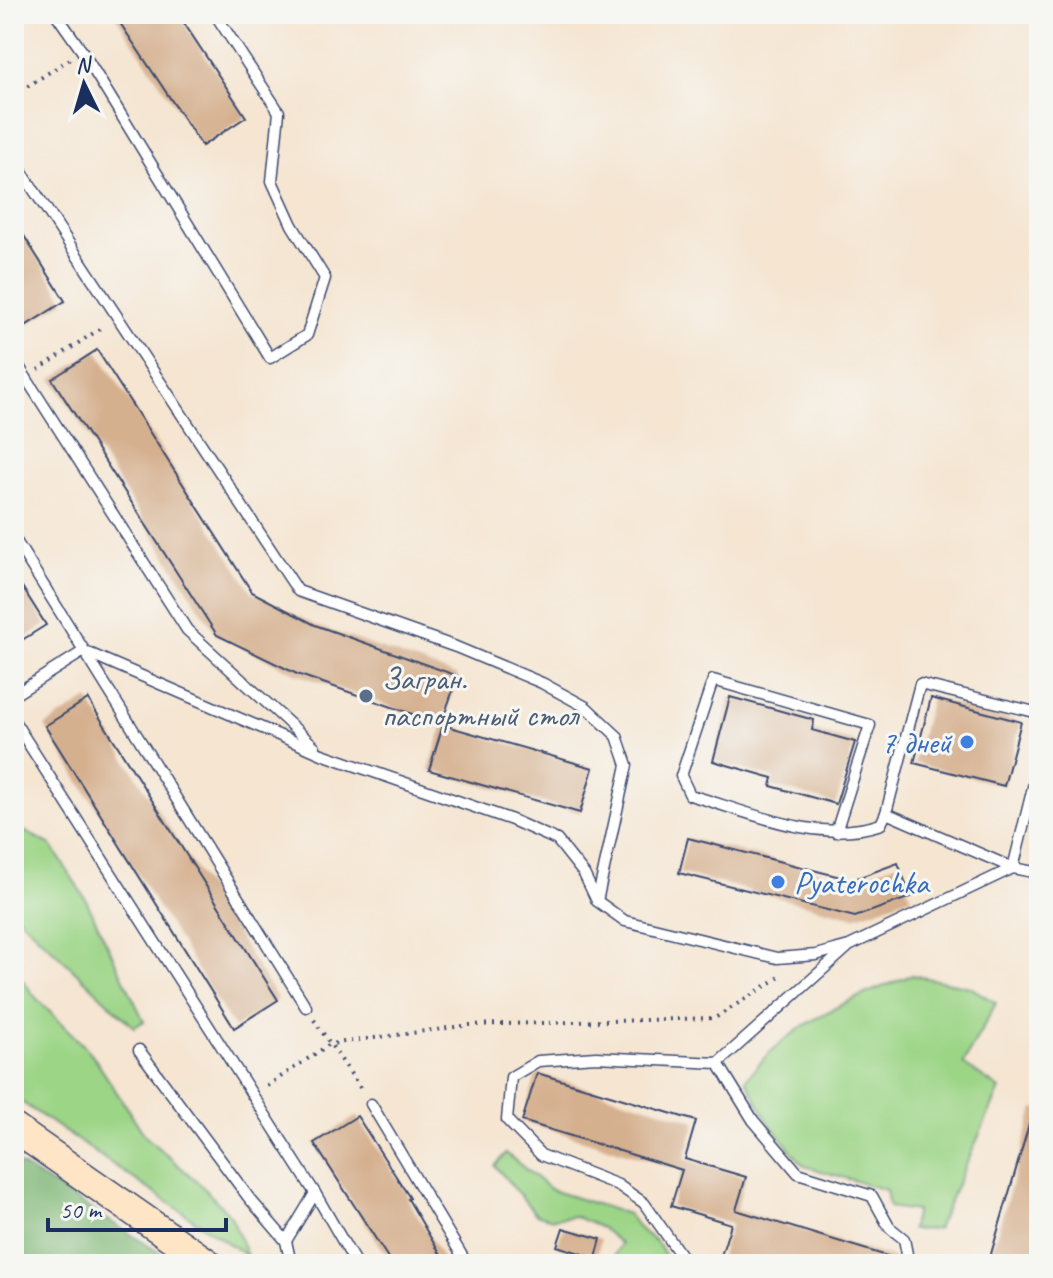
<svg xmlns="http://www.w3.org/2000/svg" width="1053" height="1278" font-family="Caveat,sans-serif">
<rect width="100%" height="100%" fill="#f6f6f2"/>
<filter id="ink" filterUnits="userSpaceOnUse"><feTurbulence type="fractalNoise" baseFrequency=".0125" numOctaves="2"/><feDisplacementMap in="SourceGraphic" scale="16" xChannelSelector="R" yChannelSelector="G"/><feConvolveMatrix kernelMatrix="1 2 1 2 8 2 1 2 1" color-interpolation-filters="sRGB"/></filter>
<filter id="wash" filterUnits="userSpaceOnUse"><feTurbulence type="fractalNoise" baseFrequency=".006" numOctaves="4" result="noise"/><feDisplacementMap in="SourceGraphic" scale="32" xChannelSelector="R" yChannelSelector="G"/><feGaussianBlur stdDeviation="1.8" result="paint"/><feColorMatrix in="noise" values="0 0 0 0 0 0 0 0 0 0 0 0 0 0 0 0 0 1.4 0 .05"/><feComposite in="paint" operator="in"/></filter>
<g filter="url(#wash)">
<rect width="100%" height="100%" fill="#f5e5d1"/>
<g fill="#9dd587" stroke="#5c8272" stroke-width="2">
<polygon points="14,826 51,845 85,898 144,1021 134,1027 18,917 14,909"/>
<polygon points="14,969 37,999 91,1053 146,1137 199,1183 231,1216 247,1256 14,1097"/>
<path d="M912 975 970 987 996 1003 963 1064 1000 1089 937 1229 911 1230 916 1211 889 1207 886 1190 804 1166 771 1126 746 1080C786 1024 851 999 912 975Z"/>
<polygon points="506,1153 551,1190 628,1214 640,1230 657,1242 670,1264 609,1264 621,1244 602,1228 574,1216 553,1219 536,1214 495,1166"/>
</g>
<polygon fill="#7eb674" stroke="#4c7269" stroke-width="2" points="14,1161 178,1264 14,1264"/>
<g id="blocks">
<g fill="#d5b08f">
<polygon points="114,14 178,14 246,117 202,146"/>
<polygon points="14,220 65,301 22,328 14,315"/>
<polygon points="97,350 252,592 315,625 458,676 441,724 297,674 217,635 52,379"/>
<polygon points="14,574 46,625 14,645"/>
<polygon points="730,697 814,720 812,730 855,742 836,804 771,786 773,778 713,761"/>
<polygon points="931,698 1021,722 1004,786 914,763"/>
<polygon points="88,699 278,1000 234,1028 45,726"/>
<polygon points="443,725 593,768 580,813 429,770"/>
<polygon points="688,838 852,880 898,863 911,897 855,917 679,873"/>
<polygon points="537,1073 696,1121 685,1159 746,1177 736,1210 897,1259 896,1264 747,1264 721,1256 731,1224 671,1206 682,1170 522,1121"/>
<polygon points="1034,1108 1039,1109 1039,1248 1034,1264 988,1264"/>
<polygon points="357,1116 410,1198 408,1199 446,1264 392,1264 314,1143"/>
<polygon points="563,1228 601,1239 596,1258 557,1246"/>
</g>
</g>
</g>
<g filter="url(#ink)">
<use href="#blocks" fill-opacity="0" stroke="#3c4a6f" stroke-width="2"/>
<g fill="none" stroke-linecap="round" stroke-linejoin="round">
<g stroke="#3c4a6f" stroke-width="13">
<g id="lane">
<polyline points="56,14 82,51 270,358 307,335 325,278 292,225 272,181 279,112 215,14"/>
<polyline points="14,160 298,591 456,647 542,683 586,707 617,736 627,765 597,901"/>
<polyline points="14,358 26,378 14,370"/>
<polyline points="26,378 187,630 315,747"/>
<polyline points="14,538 306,1007"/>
<polyline points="14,695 84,651 322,754 512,820 557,840 584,874 597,901 625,921 777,958 816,955 849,946 1013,868"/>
<polyline points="14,721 315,1193 356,1264"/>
<polyline points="886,813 920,684 1039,713"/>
<path d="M836 832 870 725 713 680 681 776 690 795C749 812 820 845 881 824L886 813 1013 868 1039 873"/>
<polyline points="1013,868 1039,763"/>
<polyline points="139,1050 249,1198 286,1241"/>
<polyline points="718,1063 753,1120 798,1173 872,1196 889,1227 904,1239 909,1264"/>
<polyline points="371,1104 467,1264"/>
<polyline points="291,1264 286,1241 315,1193"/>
<polyline points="687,1264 644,1203 618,1185 541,1155 507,1120 511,1077 538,1061 596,1057 718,1063 847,948"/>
</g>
</g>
<g stroke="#3c4a6f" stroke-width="31">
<polyline id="secondary" points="14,1128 209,1264"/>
</g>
<g stroke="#3c4a6f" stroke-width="4" stroke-dasharray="2 6" stroke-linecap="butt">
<polyline points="14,95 70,59"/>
<polyline points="38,370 104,326"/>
<polyline points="314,1020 363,1092"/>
<polyline points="267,1086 330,1044 470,1025 715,1018 783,975"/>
</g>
<use href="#lane" stroke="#fff" stroke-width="10"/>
<use href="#secondary" stroke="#fde5c5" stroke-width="28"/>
</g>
</g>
<circle fill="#5c6f8a" stroke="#f6f6f2" stroke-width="3" cx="366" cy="696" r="8"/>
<g fill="#3f7fe0" stroke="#f6f6f2" stroke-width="3">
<circle cx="967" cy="742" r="8"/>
<circle cx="778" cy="882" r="8"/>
</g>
<g text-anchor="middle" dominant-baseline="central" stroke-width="6" stroke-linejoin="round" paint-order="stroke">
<g font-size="32" fill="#4e5e75" stroke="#f6f6f2" text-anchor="start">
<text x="382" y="678">Загран.<tspan x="382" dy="37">паспортный стол</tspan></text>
</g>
<g font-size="32" fill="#366cbe" stroke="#f6f6f2" text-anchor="end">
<text x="951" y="742">7 дней</text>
<text x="794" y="882" text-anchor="start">Pyaterochka</text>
</g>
</g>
<rect width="1053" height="1278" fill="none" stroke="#f6f6f2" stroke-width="48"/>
<g transform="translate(84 84) rotate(355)" stroke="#f6f6f2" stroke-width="6" paint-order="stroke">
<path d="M0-6L14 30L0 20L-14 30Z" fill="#1b2f5e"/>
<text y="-12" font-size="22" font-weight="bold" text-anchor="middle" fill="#1b2f5e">N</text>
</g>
<path d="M48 1218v12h178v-12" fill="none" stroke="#1b2f5e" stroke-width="4"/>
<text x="60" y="1218" font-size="24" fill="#1b2f5e" stroke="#f6f6f2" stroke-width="6" paint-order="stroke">50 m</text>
</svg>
